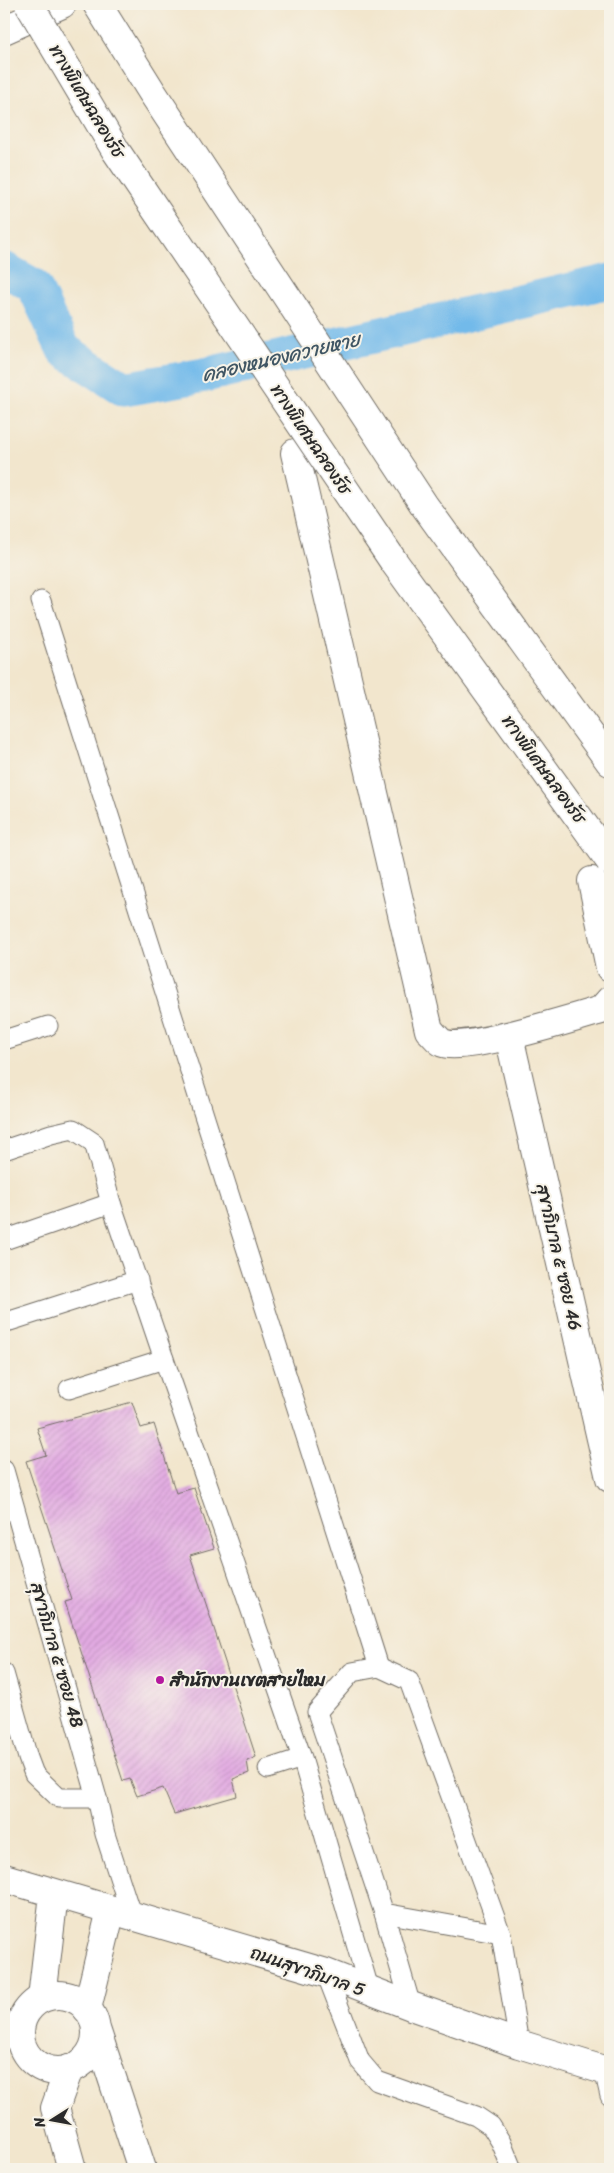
<svg xmlns="http://www.w3.org/2000/svg" width="614" height="2173" font-family="Sriracha,'Playpen Sans Thai',sans-serif">
<defs>
<pattern id="building-hatch" width="6" height="6" patternUnits="userSpaceOnUse" patternTransform="scale(1.25)"><rect width="6" height="6" fill="#e2aae2"/><path d="M-1 1l2-2M0 6l6-6M5 7l2-2" fill="none" stroke="#c292c2"/></pattern>
</defs>
<rect width="100%" height="100%" fill="#f7f3e8"/>
<filter id="ink" filterUnits="userSpaceOnUse"><feTurbulence type="fractalNoise" baseFrequency=".02" numOctaves="2"/><feDisplacementMap in="SourceGraphic" scale="10" xChannelSelector="R" yChannelSelector="G"/><feConvolveMatrix kernelMatrix="1 2 1 2 8 2 1 2 1" color-interpolation-filters="sRGB"/></filter>
<filter id="wash" filterUnits="userSpaceOnUse"><feTurbulence type="fractalNoise" baseFrequency=".0096" numOctaves="4" result="noise"/><feDisplacementMap in="SourceGraphic" scale="20" xChannelSelector="R" yChannelSelector="G"/><feGaussianBlur stdDeviation="1.12" result="paint"/><feColorMatrix in="noise" values="0 0 0 0 0 0 0 0 0 0 0 0 0 0 0 0 0 1.4 0 .05"/><feComposite in="paint" operator="in"/></filter>
<g filter="url(#wash)">
<rect width="100%" height="100%" fill="#f2e6cd"/>
<g fill="none" stroke-linecap="round" stroke-linejoin="round">
<polyline stroke="#72baea" stroke-width="35" points="4,269 34,286 64,350 124,389 205,375 610,281"/>
</g>
<g id="blocks">
<polygon fill="url(#building-hatch)" points="132,1402 141,1428 154,1424 176,1493 194,1488 214,1548 190,1555 256,1757 247,1761 249,1773 233,1779 237,1796 174,1814 163,1788 137,1796 130,1779 123,1781 65,1602 72,1600 26,1461 46,1455 37,1428"/>
</g>
</g>
<g filter="url(#ink)">
<use href="#blocks" fill-opacity="0" stroke="#716c64" stroke-width="1"/>
<g fill="none" stroke-linecap="round" stroke-linejoin="round">
<g stroke="#716c64" stroke-width="21">
<g id="lane">
<polyline points="41,601 379,1667"/>
<polyline points="4,1040 48,1026"/>
<polyline points="4,1150 51,1134 73,1129 94,1143 111,1203 164,1359 302,1758 370,1992"/>
<polyline points="4,1240 111,1203"/>
<polyline points="4,1320 10,1321 138,1280"/>
<polyline points="69,1389 164,1359"/>
<polyline points="4,1470 97,1798"/>
<polyline points="4,1673 28,1758 34,1774 59,1798 97,1798 105,1834 132,1917"/>
<polyline points="268,1769 302,1758"/>
<polyline points="384,1913 501,1934"/>
<polyline points="326,1973 360,2061 377,2081 476,2116 491,2126 501,2142 512,2169"/>
<polyline points="411,2006 384,1913 317,1712 352,1672 379,1667 409,1681 501,1934 519,2044"/>
<polyline points="604,2070 610,2096"/>
</g>
</g>
<g stroke="#716c64" stroke-width="30">
<g id="street">
<polyline points="4,30 62,4"/>
<path d="M295 453 429 1030C433 1033 438 1041 443 1043 464 1052 574 1018 601 1010L610 1000"/>
<polyline points="592,881 610,968"/>
<polyline points="509,1036 610,1478"/>
<circle cx="58" cy="2033" r="38"/>
<polyline points="42,1998 54,1894"/>
<polyline points="87,2009 111,1910"/>
<polyline points="97,2032 142,2169"/>
<polyline points="69,2069 55,2108 72,2169"/>
</g>
</g>
<g stroke="#716c64" stroke-width="30">
<polyline id="secondary" points="4,1878 326,1973 411,2006 519,2044 610,2072"/>
</g>
<g stroke="#716c64" stroke-width="30">
<polyline id="highway" points="97,4 152,92 424,505 610,762"/>
</g>
<use href="#lane" stroke="#fff" stroke-width="19"/>
<use href="#street" stroke="#fff" stroke-width="28"/>
<use href="#secondary" stroke="#fff" stroke-width="28"/>
<use href="#highway" stroke="#fff" stroke-width="28"/>
<g stroke="#716c64" stroke-width="30" stroke-linecap="butt">
<polyline id="highway-bridge" points="29,4 116,151 394,562 610,861"/>
</g>
<use href="#highway-bridge" stroke="#fff" stroke-width="28"/>
</g>
</g>
<circle fill="#b5179e" stroke="#f7f3e8" stroke-width="2" cx="160" cy="1680" r="5"/>
<g text-anchor="middle" dominant-baseline="central" stroke-width="4" stroke-linejoin="round" paint-order="stroke">
<g font-size="18" fill="#2b2b2b" stroke="#f7f3e8">
<text transform="translate(87 101) rotate(59)">ทางพิเศษฉลองรัช</text>
<text transform="translate(311 439) rotate(56)">ทางพิเศษฉลองรัช</text>
<text transform="translate(544 769) rotate(54)">ทางพิเศษฉลองรัช</text>
<text transform="translate(559 1257) rotate(77)">สุขาภิบาล ๕ ซอย 46</text>
<text transform="translate(57 1655) rotate(74)">สุขาภิบาล ๕ ซอย 48</text>
<text transform="translate(308 1971) rotate(19)">ถนนสุขาภิบาล 5</text>
</g>
<g font-size="18" font-weight="bold" fill="#2b2b2b" stroke="#f7f3e8" text-anchor="start">
<text x="170" y="1680">สำนักงานเขตสายไหม</text>
</g>
<g font-size="19" font-style="italic" fill="#405664" stroke="#f7f3e8">
<text transform="translate(281 357) rotate(-13)">คลองหนองควายหาย</text>
</g>
</g>
<rect width="614" height="2173" fill="none" stroke="#f7f3e8" stroke-width="20"/>
<g transform="translate(52 2120) rotate(259)" stroke="#f7f3e8" stroke-width="4" paint-order="stroke">
<path d="M0-4L9 19L0 12L-9 19Z" fill="#2b2b2b"/>
<text y="-8" font-size="14" font-weight="bold" text-anchor="middle" fill="#2b2b2b">N</text>
</g>
</svg>
